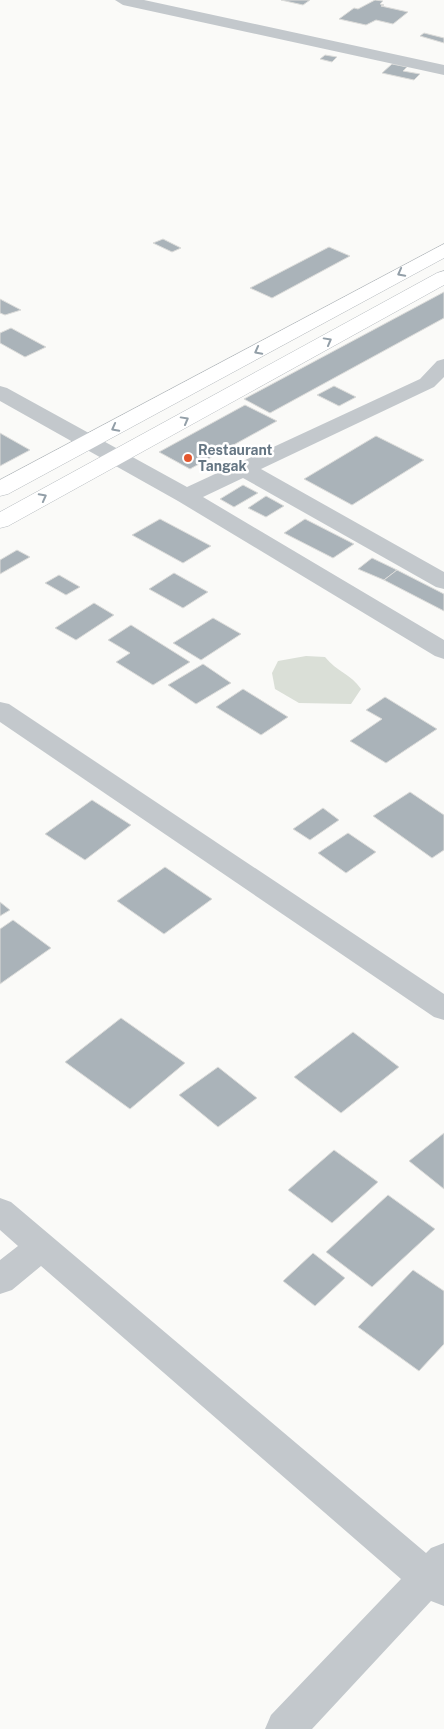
<svg xmlns="http://www.w3.org/2000/svg" width="444" height="1729" font-family="'Public Sans',sans-serif">
<rect width="100%" height="100%" fill="#fafaf8"/>
<path fill="#dadfd7" d="M306 656 325 657C337 672 351 674 361 689L351 704 299 703 275 689 272 673 278 661Z"/>
<g fill="#aab3b9" stroke="#dcdcda">
<polygon points="281,0 310,0 303,5"/>
<polygon points="375,0 383,1 380,4 384,5 381,6 408,12 393,24 376,20 366,25 339,19 354,8 358,9"/>
<polygon points="424,33 444,38 444,43 420,36"/>
<polygon points="325,55 337,57 332,62 320,59"/>
<polygon points="392,64 407,67 403,71 420,74 414,80 382,73"/>
<polygon points="163,239 181,248 172,252 153,243"/>
<polygon points="329,247 350,256 272,298 250,288"/>
<polygon points="444,292 444,318 270,413 244,399"/>
<polygon points="0,299 21,310 5,315 0,313"/>
<polygon points="11,328 46,347 25,357 0,343 0,333"/>
<polygon points="334,386 356,397 339,406 317,395"/>
<polygon points="245,405 277,421 190,469 159,452"/>
<polygon points="0,433 30,450 0,466"/>
<polygon points="376,436 424,460 352,505 304,479"/>
<polygon points="243,485 258,493 234,507 220,499"/>
<polygon points="266,496 284,506 266,517 248,508"/>
<polygon points="160,519 211,546 183,563 132,535"/>
<polygon points="305,519 354,544 333,558 284,533"/>
<polygon points="17,550 30,557 0,574 0,560"/>
<polygon points="372,558 397,570 384,580 358,569"/>
<polygon points="397,570 444,594 444,611 384,580"/>
<polygon points="174,573 208,592 183,608 149,589"/>
<polygon points="59,575 80,587 66,595 45,583"/>
<polygon points="94,603 114,615 76,640 55,628"/>
<polygon points="213,618 241,634 201,660 173,643"/>
<polygon points="131,625 190,662 153,685 116,662 130,653 108,640"/>
<polygon points="203,664 231,683 196,704 168,685"/>
<polygon points="243,689 288,717 261,735 216,707"/>
<polygon points="385,697 437,729 386,763 350,741 382,719 366,710"/>
<polygon points="410,792 444,815 444,850 432,858 373,816"/>
<polygon points="92,800 131,825 85,860 45,834"/>
<polygon points="323,808 339,820 310,840 293,829"/>
<polygon points="348,833 376,852 346,873 318,853"/>
<polygon points="165,867 212,899 164,934 117,901"/>
<polygon points="0,902 10,910 0,916"/>
<polygon points="13,920 51,948 0,984 0,929"/>
<polygon points="121,1018 185,1063 130,1109 65,1062"/>
<polygon points="353,1032 399,1067 341,1113 294,1077"/>
<polygon points="218,1067 257,1098 218,1127 179,1095"/>
<polygon points="444,1133 444,1189 409,1161"/>
<polygon points="334,1150 378,1182 332,1223 288,1190"/>
<polygon points="388,1195 435,1229 372,1287 326,1252"/>
<polygon points="313,1253 345,1278 315,1306 283,1281"/>
<polygon points="413,1270 444,1291 444,1344 419,1371 358,1327"/>
</g>
<g fill="none" stroke-linecap="round" stroke-linejoin="round">
<g stroke="#b5babe" stroke-width="1">
<g id="major">
<polygon points="444,244 444,258 8,494 0,496 0,480"/>
<polygon points="444,271 444,285 8,526 0,528 0,512 437,273"/>
</g>
</g>
<g fill="#c3c8cc" fill-rule="evenodd">
<polygon points="115,0 144,0 444,65 444,75 123,5"/>
<polygon points="444,359 444,377 434,387 261,469 444,572 444,589 436,587 243,478 203,497 444,640 444,659 435,656 178,501 0,401 0,386 7,388 187,487 420,379 437,361"/>
<polygon points="0,702 9,704 444,994 444,1020 434,1017 0,722"/>
<polygon points="0,1198 11,1202 426,1553 431,1548 444,1543 444,1606 431,1601 312,1729 265,1729 271,1715 401,1579 41,1266 12,1290 0,1294 0,1260 18,1246 0,1230"/>
</g>
<use href="#major" fill="#fff" fill-rule="evenodd"/>
</g>
<defs><path id="oneway-chevron" d="M-2-3.5L2.5 0L-2 3.5" fill="none" stroke-width="1.6" stroke-linecap="round" stroke-linejoin="round" transform="scale(1.25)"/></defs>
<g stroke="#939fa8">
<use href="#oneway-chevron" transform="translate(401 273) rotate(152)"/>
<use href="#oneway-chevron" transform="translate(328 341) rotate(-29)"/>
<use href="#oneway-chevron" transform="translate(258 351) rotate(152)"/>
<use href="#oneway-chevron" transform="translate(185 420) rotate(-29)"/>
<use href="#oneway-chevron" transform="translate(115 428) rotate(152)"/>
<use href="#oneway-chevron" transform="translate(43 497) rotate(-28)"/>
</g>
<circle fill="#e4572e" stroke="#fff" stroke-width="2" cx="188" cy="458" r="5"/>
<g text-anchor="middle" dominant-baseline="central" stroke-width="5" stroke-linejoin="round" paint-order="stroke">
<g font-size="14" font-weight="bold" fill="#657683" stroke="#fff" text-anchor="start">
<text x="198" y="450">Restaurant<tspan x="198" dy="16">Tangak</tspan></text>
</g>
</g>
</svg>
